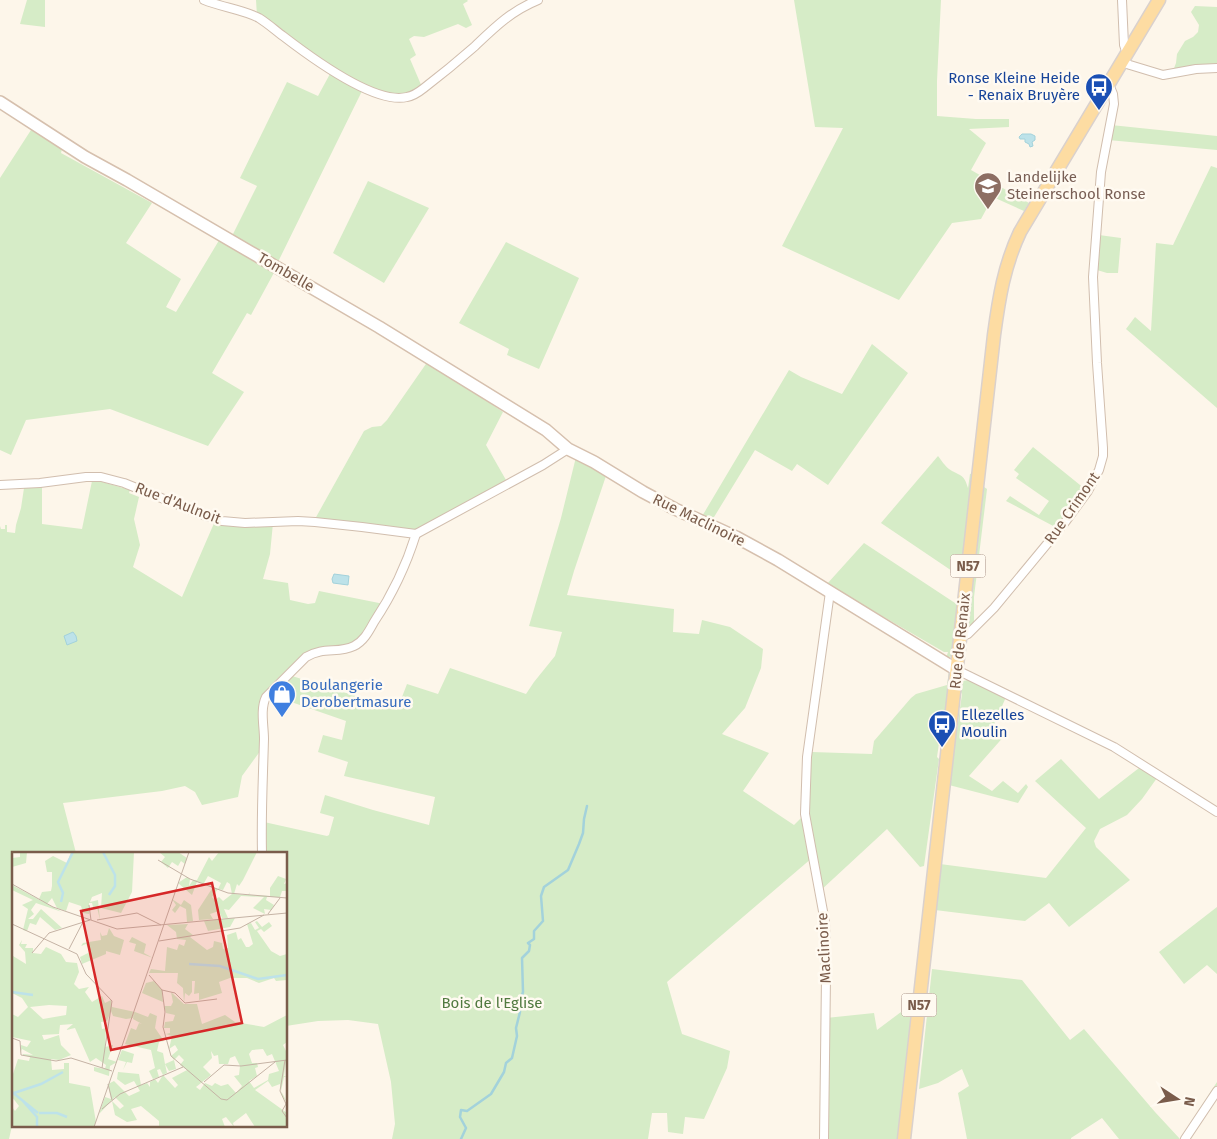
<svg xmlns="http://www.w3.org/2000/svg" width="1217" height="1139" font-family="'Fira Sans',sans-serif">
<rect width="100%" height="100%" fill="#fdf6ea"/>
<g fill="#d6ecc7">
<polygon points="27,0 45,0 45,27 20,24"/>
<polygon points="256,0 467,0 468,1 463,4 472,25 466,28 458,24 424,37 414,36 409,39 416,55 410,59 422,87 405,96 377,91 335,70 257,16"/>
<polygon points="794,0 941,0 937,81 937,116 976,119 1009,119 1009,127 969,129 986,143 971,170 1029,203 1024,211 993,197 981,219 952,223 899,300 782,246 843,128 815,127"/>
<polygon points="1195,6 1217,7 1217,67 1173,71 1176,63 1177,54 1185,41 1193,37 1198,32 1199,25 1191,12"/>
<polygon points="331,72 339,79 362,91 277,264 231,238 257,186 240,178 287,82 318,96"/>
<polygon points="1111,125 1217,136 1217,150 1108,140"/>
<polygon points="31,130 62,149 61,153 152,203 126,243 181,279 166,307 176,312 221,237 228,241 226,245 273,271 276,269 251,315 247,313 212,373 244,392 208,446 110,409 26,420 11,455 0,450 0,178"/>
<polygon points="1211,166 1217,168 1217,408 1126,329 1135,317 1151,331 1156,243 1173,245"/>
<polygon points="368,181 429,208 384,283 333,253"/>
<polygon points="1099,235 1121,238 1118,273 1107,273 1097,270"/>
<polygon points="506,242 579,278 539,369 507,355 509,349 459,323"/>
<polygon points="872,344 908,373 828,485 797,464 792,471 755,450 711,522 701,518 789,370 801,377 842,394"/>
<polygon points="428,361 503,412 486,445 506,480 486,492 428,524 415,529 403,529 315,519 364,431 372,427 381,426 387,420"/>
<polygon points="1033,447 1085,489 1057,528 1006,501 1010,496 1039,515 1049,501 1016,478 1019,474 1014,470"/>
<path d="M938 456C941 460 945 466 949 469 959 476 964 473 968 488L970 474 974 473 962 573 959 571 958 575 881 523Z"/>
<polygon points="576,457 607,473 574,571 567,595 674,609 673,632 699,634 702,620 730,627 763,649 761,668 745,708 722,734 769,753 743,791 794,825 804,815 812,858 667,982 682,1034 730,1051 727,1068 704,1119 685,1117 683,1134 668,1132 667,1113 652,1113 648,1139 392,1139 395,1124 391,1082 378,1024 348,1020 318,1021 286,1026 286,853 264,853 264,822 327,836 329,835 334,817 320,813 325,795 373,810 429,825 435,797 344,776 348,762 318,752 323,735 342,740 346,721 271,695 292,676 353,695 397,710 407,684 438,694 450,668 526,694 534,682 555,656 562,632 529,626 561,518"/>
<polygon points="92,481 99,481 130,490 129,493 139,497 134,519 140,545 133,567 182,597 215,521 273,523 270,554 263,579 288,583 290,600 308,604 315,603 319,591 384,604 376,616 361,636 354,642 350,645 335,647 318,648 309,651 299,658 274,682 261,696 260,708 261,750 242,776 238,797 202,805 195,792 185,786 162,791 63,803 76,853 14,853 14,1117 9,1139 0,1139 0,526 1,529 5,529 5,525 7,525 7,532 15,533 16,525 21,508 24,488 42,486 42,524 82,529"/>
<polygon points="984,487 987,489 974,597 974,621 976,622 968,629"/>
<polygon points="864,543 955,603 959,603 952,656 946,658 948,652 944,652 827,584"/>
<polygon points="949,671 950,673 947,716 943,716 937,757 939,759 924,866 920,867 887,829 820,891 807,804 812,752 872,754 874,741 911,698 916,694 947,685"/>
<polygon points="968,680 1006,697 993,727 1006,734 969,776 992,791 1003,781 1018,793 1026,784 1028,787 1018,803 949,785 955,733 957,730 962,694 960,690 960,684 963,681"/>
<polygon points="1061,759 1099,799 1139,768 1157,778 1142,799 1127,815 1100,829 1094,841 1096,847 1130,880 1069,927 1049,903 1025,921 935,910 940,864 1046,878 1086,828 1035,781"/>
<polygon points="1217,907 1217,974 1207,965 1184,984 1159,952"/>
<polygon points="932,969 1022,980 1070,1040 1084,1029 1155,1112 1180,1139 1217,1082 1217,1086 1181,1139 1119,1139 1102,1118 1071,1138 1071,1139 967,1139 958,1093 969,1086 962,1069 938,1083 919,1089"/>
<polygon points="913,1003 904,1079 905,1080 899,1139 825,1139 826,1018 874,1013 877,1030"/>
</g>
<g fill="#bde2e9" stroke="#a3d2db">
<polygon points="1022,134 1031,134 1035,136 1035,140 1032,142 1033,146 1030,147 1029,144 1025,142 1025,139 1020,139 1019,137"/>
<polygon points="334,574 349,576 348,585 333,583 332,579"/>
<polygon points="73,632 76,636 77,641 67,645 64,636"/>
</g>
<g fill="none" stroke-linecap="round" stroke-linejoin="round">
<polyline stroke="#a3d2db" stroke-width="2.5" points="461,1139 466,1128 460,1117 461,1110 467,1111 491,1094 504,1072 506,1063 512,1058 517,1036 516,1028 520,1012 519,1004 523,992 522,958 529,951 530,945 528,943 534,939 534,931 543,921 541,896 544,887 568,870 579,844 583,833 584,819 587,806"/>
<g stroke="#d1beae" stroke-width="10">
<g id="street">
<path d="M204 0C221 7 244 10 259 18 267 23 275 30 283 36 309 56 374 105 407 97 413 96 419 92 424 88 441 75 458 61 474 47 495 27 511 11 538 0"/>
<polyline points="1122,0 1124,45 1127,54"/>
<polyline points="1122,62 1130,65 1163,75 1196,69 1217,68"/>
<polyline points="0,485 40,483 86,477 101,477 124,483 206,516 222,521 245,523 298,521 315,522 362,527 416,534 543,465 568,449"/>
<polyline points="960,637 968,634 994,608 1066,521 1088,491 1099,470 1103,456 1103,448 1097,363 1093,277 1101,172 1114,104 1113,94 1109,84"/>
<polyline points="957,670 1114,747 1217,812"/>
<path d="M262 853C261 815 263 777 264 739 264 726 260 709 266 697L306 657C324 646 338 654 354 646 364 641 369 631 374 622 392 595 406 566 416 534"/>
<polyline points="824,1139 826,977 825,922 805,814 807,757 830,592"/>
<polyline points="1185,1139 1217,1091"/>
</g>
</g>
<g stroke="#d6c0ae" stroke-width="14">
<polyline id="secondary" points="0,102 85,157 127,180 379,327 546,430 568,449 594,462 643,492 675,509 736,537 778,560 957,670"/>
</g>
<g stroke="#dad1cd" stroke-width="15">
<path id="primary" d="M904 1139 994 335C999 298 1004 266 1020 232L1159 0"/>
</g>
<use href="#street" stroke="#fff" stroke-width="8"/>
<use href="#secondary" stroke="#fff" stroke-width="11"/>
<use href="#primary" stroke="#fddca2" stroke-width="12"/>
</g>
<defs>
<g id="bus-pin" transform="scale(1.4375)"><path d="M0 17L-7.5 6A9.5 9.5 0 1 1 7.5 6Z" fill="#1a4fb4" stroke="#fffaf1"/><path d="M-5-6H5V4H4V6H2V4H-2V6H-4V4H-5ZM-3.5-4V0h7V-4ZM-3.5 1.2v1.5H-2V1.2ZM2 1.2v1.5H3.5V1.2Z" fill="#fff"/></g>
<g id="school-pin" transform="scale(1.4375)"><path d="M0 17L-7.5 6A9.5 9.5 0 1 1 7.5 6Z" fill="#8d6e63" stroke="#fffaf1"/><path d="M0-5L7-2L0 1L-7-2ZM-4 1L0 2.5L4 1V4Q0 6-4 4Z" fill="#fff"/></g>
<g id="shop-pin" transform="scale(1.4375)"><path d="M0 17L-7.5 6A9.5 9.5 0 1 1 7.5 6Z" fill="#3f7fe0" stroke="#fffaf1"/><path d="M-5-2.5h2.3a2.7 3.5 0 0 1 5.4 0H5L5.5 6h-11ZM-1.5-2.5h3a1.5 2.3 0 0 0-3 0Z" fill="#fff"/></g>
</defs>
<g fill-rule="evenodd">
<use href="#bus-pin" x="1099" y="87"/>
<use href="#school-pin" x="988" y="186"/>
<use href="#shop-pin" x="282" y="694"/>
<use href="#bus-pin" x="942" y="724"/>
</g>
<g text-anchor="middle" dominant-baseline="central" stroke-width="5" stroke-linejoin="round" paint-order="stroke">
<g fill="#fffaf1" stroke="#a28b7d" stroke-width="1">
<rect x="950.5" y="554.5" width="35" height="23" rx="4"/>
<rect x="901.5" y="993.5" width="35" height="23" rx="4"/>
</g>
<g font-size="14" font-weight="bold" fill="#7a5c4b">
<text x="968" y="566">N57</text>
<text x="919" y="1005">N57</text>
</g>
<g font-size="15" fill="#164399" stroke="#fffaf1" text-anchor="end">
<text x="1080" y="78">Ronse Kleine Heide<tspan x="1080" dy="17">- Renaix Bruyère</tspan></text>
<text x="961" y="715" text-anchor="start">Ellezelles<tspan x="961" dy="17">Moulin</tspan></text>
</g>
<g font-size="15" fill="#785e54" stroke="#fffaf1" text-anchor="start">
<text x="1007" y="177">Landelijke<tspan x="1007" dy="17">Steinerschool Ronse</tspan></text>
</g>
<g font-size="15" fill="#7a5c4b" stroke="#fffaf1">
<text transform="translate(286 272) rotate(30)">Tombelle</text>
<text transform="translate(178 503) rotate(21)">Rue d'Aulnoit</text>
<text transform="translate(1072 508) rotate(-55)">Rue Crimont</text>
<text transform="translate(699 520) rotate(26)">Rue Maclinoire</text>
<text transform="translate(960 641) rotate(-84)">Rue de Renaix</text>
<text transform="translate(824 948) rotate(-93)">Maclinoire</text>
</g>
<g font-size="15" fill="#366cbe" stroke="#fffaf1" text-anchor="start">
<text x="301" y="685">Boulangerie<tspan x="301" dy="17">Derobertmasure</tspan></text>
</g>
<g font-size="15" fill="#517a40" stroke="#fffaf1">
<text x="492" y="1003">Bois de l'Eglise</text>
</g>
</g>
<g transform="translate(12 852)">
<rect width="275" height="275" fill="#fdf6ea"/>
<path d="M8 0H15L14 11 0 15V6L8 5ZM59 0H122L120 40 109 61 89 56 90 41 80 45 78 50 86 48 88 68 85 55H81L80 51H77V62L71 61 69 54 57 50 54 59 45 56 40 46 35 52 27 47 30 40 39 39 40 34V20H35L33 9 41 4 55 11ZM147 0H166L175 6 173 12 169 9 166 14 160 10 156 16 149 10 153 5ZM207 0H245L231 28 227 34 225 32 222 42 236 43 238 40 237 43 258 44V36L266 24 274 27 272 32 275 31V39H270L268 45H255L254 48 262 53 259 58 252 57 253 62 241 56 252 45 229 44 217 58 212 57 216 66H210L207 59 198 62 201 67 187 68 186 58 201 35 185 30 180 43 166 31 175 25 178 27 177 34 181 28H185L197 5 200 9ZM196 24 209 31 206 37 211 38 215 30 218 32 220 42 211 49 207 45 203 48 200 45 206 37 192 31ZM0 33 50 60 24 51 19 58 22 62 16 67H21L29 57 50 76 43 78 28 65 24 73 18 71 15 79 11 78 16 57 10 53 21 48 0 38ZM160 47 169 53 172 48 179 53 181 69 175 70 174 57 168 54 163 61 160 58 164 53ZM223 66 218 75 196 79 192 69ZM245 69 250 75 257 70 260 74 252 80 249 77 245 79 259 99 268 104 275 102V128L264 129 262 126 247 131 235 126H218L207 130 210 141 187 148V141L182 142 183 129H180V140L177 144 173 141 172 151 171 136 165 131 166 121H137L139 117 153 119 155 95 165 98 167 92 172 94 174 88 165 87 164 80 155 73 176 72 173 77 181 83 178 85 195 98 201 95 202 89 210 91 211 97 216 96 215 83 224 80 226 88 229 86 234 95H237L241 92 235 72 239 71 243 78 247 76 243 70ZM97 76 102 84 112 88 108 103 94 99V102L70 112 68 105 78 100 74 92 69 94 71 91 89 88 88 80 90 84 95 83ZM120 85 134 92 132 101 141 106 122 99 124 92 117 90ZM10 88 9 92H15L13 96H21V101L29 102 34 95 49 102 54 110 65 111 67 120 62 132 67 137 77 135 73 140 80 150 90 144 93 151 99 148 100 155 123 160 121 166 114 167 101 164 99 159 95 169 89 170 90 177 94 176 93 195 101 193 96 207 105 210 98 214 97 224 82 219V215L93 217 94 213 84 206 78 210 63 176 54 178 61 172 48 173 47 182 30 183 32 188 47 183 49 193 59 203 47 208 39 207 40 218 52 217V211H57V231L78 235 84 270 82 275H0V255L3 259 7 254 0 245V225L6 207 17 209 18 205 11 203V202L21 203 10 197 8 201 9 193 15 195 19 189 0 185V162L6 165 16 155 10 146 0 141V98L1 104 14 112 13 100 7 93ZM37 153 55 154 54 163 31 167 18 155ZM142 129 150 138 151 150 130 141 134 131ZM159 140 172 152H185L190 172 213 163 223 170 252 175 275 163V190L271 193 275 201 272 224H275L272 225 269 239 275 250 270 244 268 232 260 235 256 229 243 238 275 261V275H243L234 261 221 271 222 275 214 265 210 267 213 275H147V269L129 254 119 257 125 268 115 270 103 263 100 249 108 257 112 254 103 245 87 262 93 245 99 247 96 232 102 229 117 244 128 239 122 229 113 233 105 227 106 220 127 222 129 233 135 231 138 235V230L143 227 146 231 151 223 163 236 166 233 160 226 175 218 168 213 172 208 167 203 162 208 159 204 166 198 163 193 157 197 160 184 154 182 158 181V176H152L153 170 161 169 163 163 154 161 152 154H159L161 150ZM251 197 255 204 260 202 267 219 257 222 256 228 242 236 237 229 245 224 243 216 246 215 245 211H240L237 202 240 198ZM199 199 202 204 206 203 207 212H216L218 206 223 204 228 214 227 223 222 224 230 234 224 241 216 232 209 234 203 231 200 234 193 231 188 238 184 235 199 223 191 215 200 206ZM123 160 136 165 138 161 145 164 143 176 152 189 147 190 145 199 151 201 153 212 162 208 164 217 157 219 153 212 155 221 151 223 148 217 145 218 147 225 141 227 137 219 143 216 139 198 113 192 119 176 124 178 127 171 130 172 121 167ZM110 198 122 202 120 211 115 210 111 218 114 210 106 208Z" fill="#d6ecc7" fill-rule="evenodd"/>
<path fill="none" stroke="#bde2e9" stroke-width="2.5" d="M91 0 103 23V34L97 43M49 50 51 41 46 30 61 0M177 112 208 114 246 127 275 123M0 140 21 143M0 240 26 261M2 241 29 232 51 220M10 248 25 265V275M27 261H45L55 265"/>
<path fill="none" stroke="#c5b3a5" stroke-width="1" d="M146 8 178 27 216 41 275 46M0 32 41 55 105 77 275 61M77 53 79 68M256 62 268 46M85 68 125 61 149 73M0 72 65 102 74 122 100 149 90 216M147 89 228 76 252 63M57 97 71 70M20 101 37 81 78 68M137 123 150 138 153 160 151 175 159 204 209 247 215 248 263 210M150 138 163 141 173 151 205 147M0 186 8 189 9 203 44 209 59 206 100 219M273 208 268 239 274 252 270 259 275 266M192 230 212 213 229 214 275 208M96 232 100 248M90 257 108 242 171 215M82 275 177 0"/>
<path fill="#d62828" fill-opacity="0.15" stroke="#d62828" stroke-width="2.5" d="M200 31 230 171 99 198 69 59Z"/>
<rect width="275" height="275" fill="none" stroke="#7a5c4b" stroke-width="2.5"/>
</g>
<g transform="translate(1177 1099) rotate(102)" stroke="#fffaf1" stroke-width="4" paint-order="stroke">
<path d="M0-4L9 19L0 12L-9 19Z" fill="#7a5c4b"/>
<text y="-8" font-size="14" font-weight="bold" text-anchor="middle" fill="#7a5c4b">N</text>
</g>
</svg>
